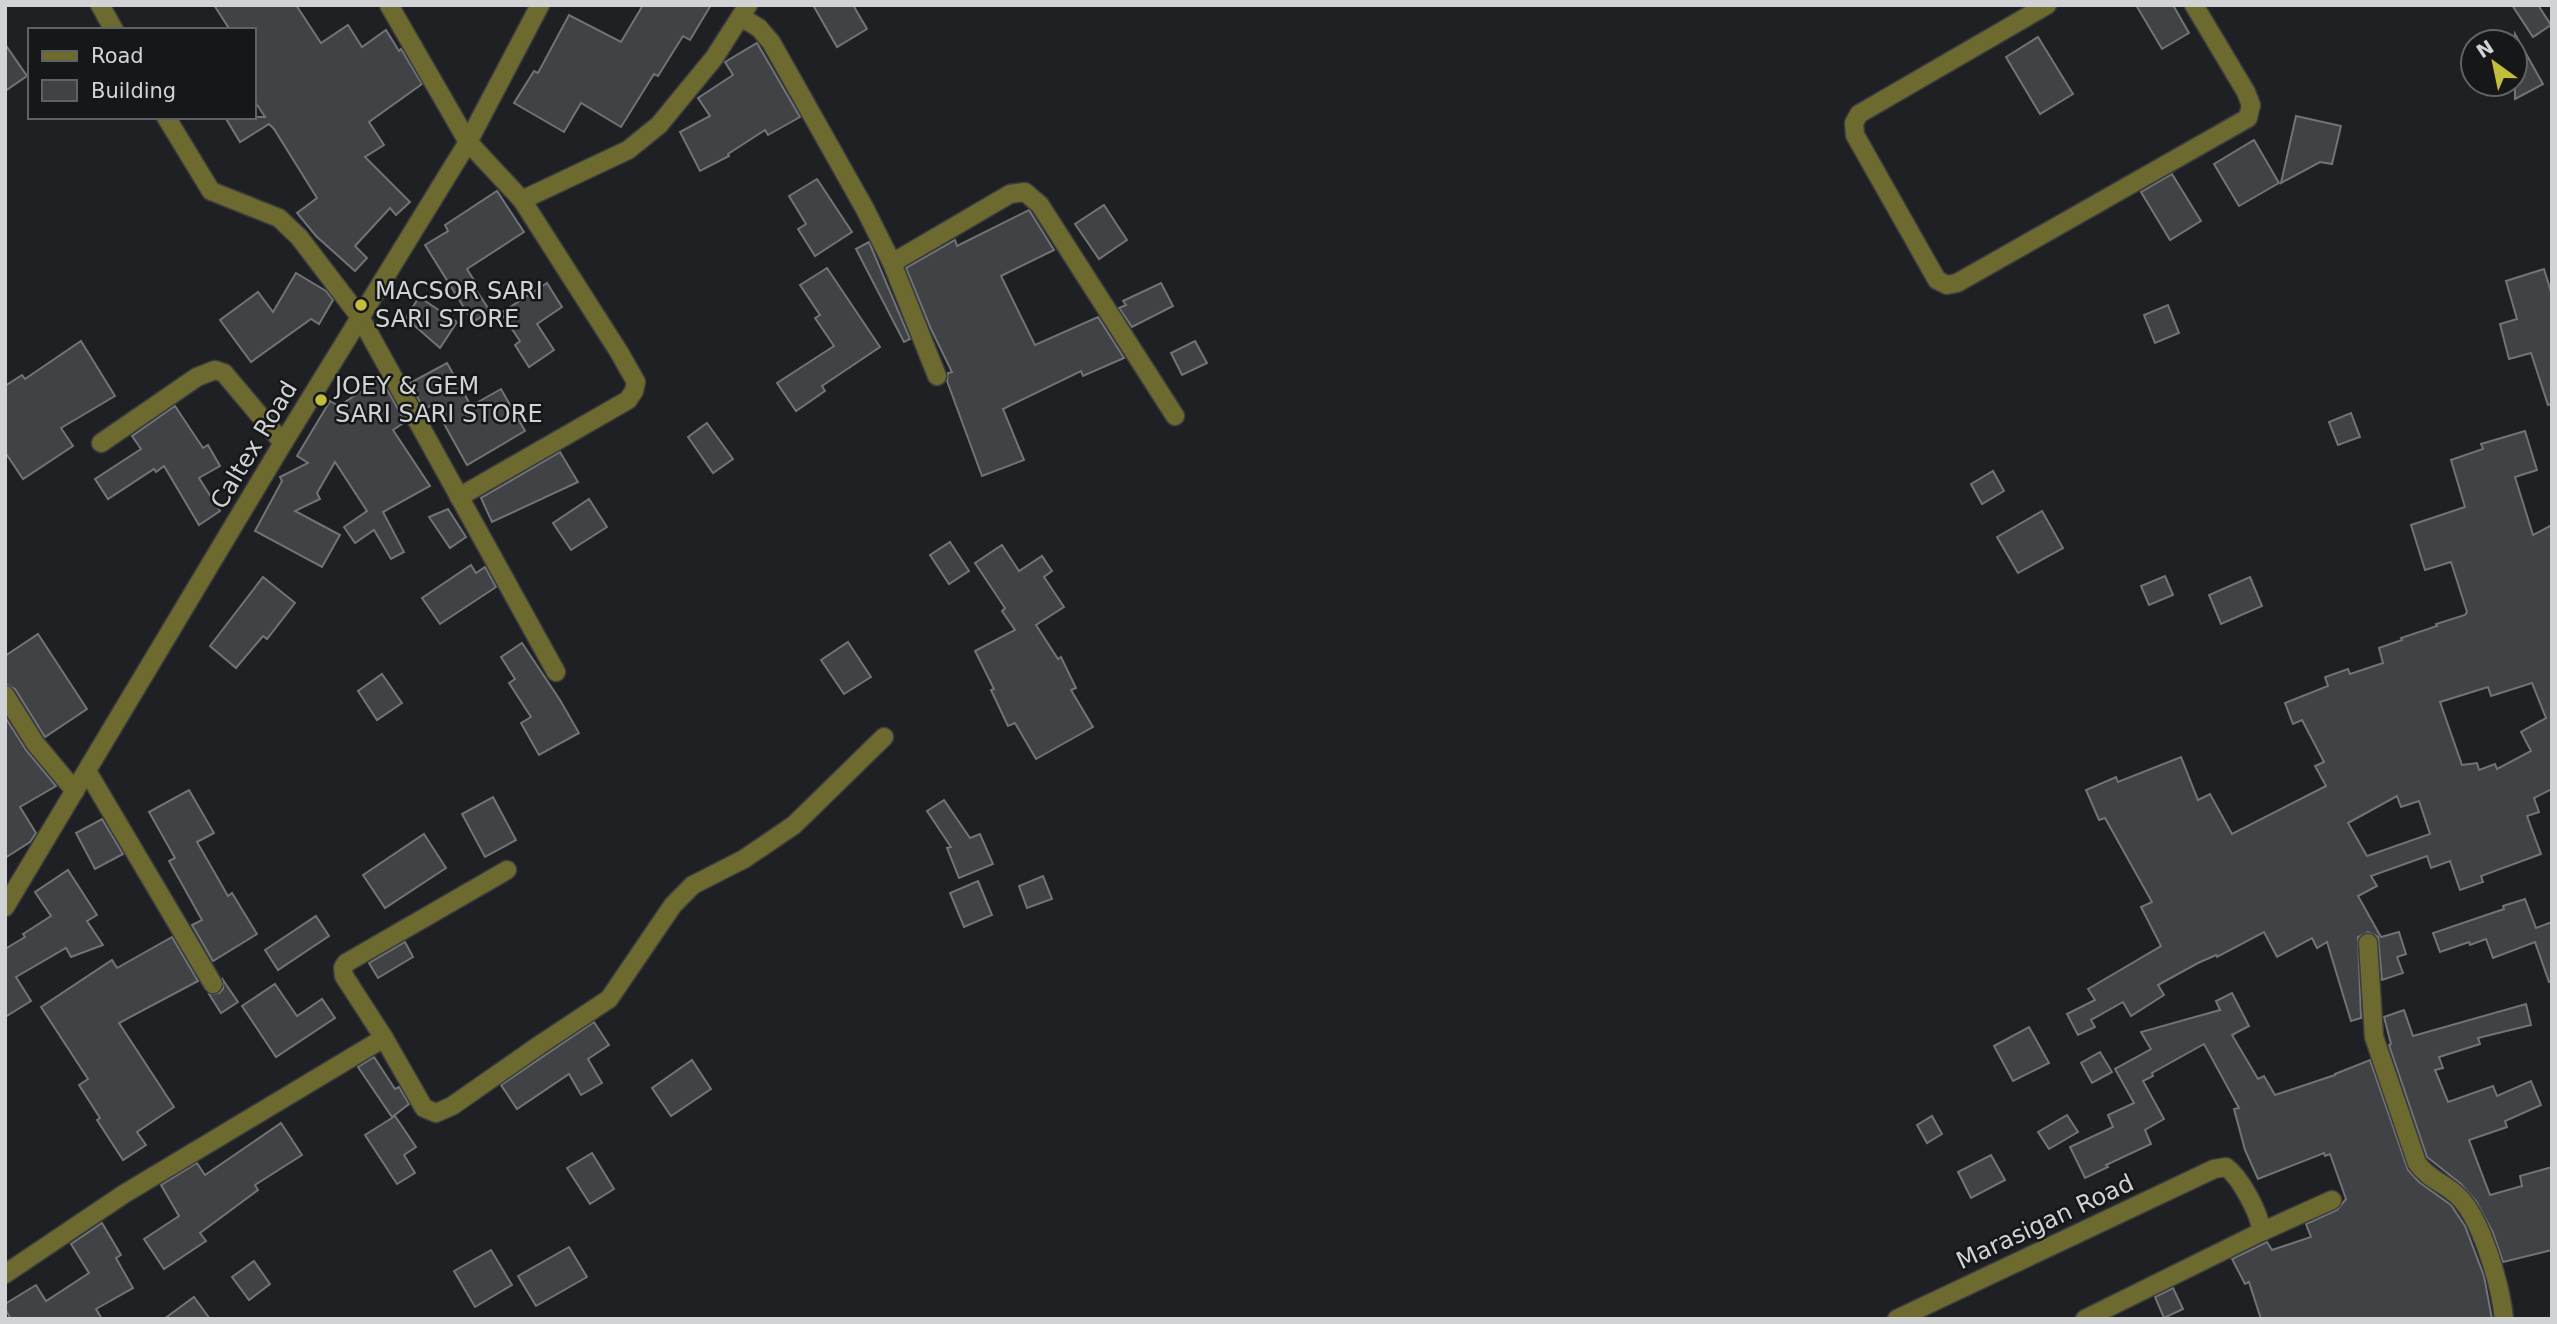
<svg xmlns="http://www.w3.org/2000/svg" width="2557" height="1324" font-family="'DejaVu Sans',sans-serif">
<rect width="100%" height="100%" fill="#1f2023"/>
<g fill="#414245" stroke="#717376" stroke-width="2" fill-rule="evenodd">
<polygon points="214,5 296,5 321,43 348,25 362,47 386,30 399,51 401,49 422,84 369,122 384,145 365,157 410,202 396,215 390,208 355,246 367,258 355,271 316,236 297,213 317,198 274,129 269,124 240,142 225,117 265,117 254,100 254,30 230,30"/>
<polygon points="643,5 711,5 690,40 683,36 658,76 654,74 621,127 581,103 564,132 514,103 534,71 538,73 569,15 621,42"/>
<polygon points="813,5 853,5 867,29 837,47"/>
<polygon points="2136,5 2173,5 2189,33 2162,49"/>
<polygon points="2512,5 2538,5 2551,25 2533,37"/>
<polygon points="2515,34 2543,84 2515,99"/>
<polygon points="2038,37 2073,94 2040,114 2006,57"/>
<polygon points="757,43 800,117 768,135 765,130 728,154 729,156 700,171 680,132 710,116 698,98 733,75 725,62"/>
<polygon points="5,44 27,76 5,91"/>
<polygon points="2296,116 2341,126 2332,164 2320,162 2281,183"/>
<polygon points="2254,140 2279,183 2239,206 2214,164"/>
<polygon points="2172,174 2201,221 2170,240 2141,192"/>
<polygon points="817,179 852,232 815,256 798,229 806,224 789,196"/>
<polygon points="497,191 524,232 467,269 477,285 474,287 490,311 473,322 425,245 448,231 445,225"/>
<polygon points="1104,205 1127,240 1099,259 1075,224"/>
<polygon points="1029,210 1054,250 1001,276 1035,345 1098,317 1124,358 1083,376 1081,371 1003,409 1024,460 982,476 947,381 948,373 952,372 931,329 906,268 955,240 957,246"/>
<polygon points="869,242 910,339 904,342 856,249"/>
<polygon points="827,268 880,347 822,386 825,391 796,411 777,383 834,346 815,318 820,315 800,285"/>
<polygon points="2544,269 2552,295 2552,404 2548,405 2531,353 2509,359 2500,324 2517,319 2506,281"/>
<polygon points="296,273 326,291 333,300 319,324 311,319 251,362 220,320 258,292 273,312"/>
<polygon points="547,283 562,307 537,324 554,350 529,367 515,345 520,341 501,313"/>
<polygon points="1161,283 1173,306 1132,327 1119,308 1126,305 1123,301"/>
<polygon points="419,297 457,322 440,348 406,318"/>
<polygon points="2168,305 2179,333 2155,343 2144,315"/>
<polygon points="81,341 115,396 61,428 73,446 23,479 5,452 5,386 22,375 25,379"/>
<polygon points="1195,341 1207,363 1182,375 1171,353"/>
<polygon points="447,363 471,406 501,389 525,431 467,465 433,404 424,410 410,383"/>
<polygon points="381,378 405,422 393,430 430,486 383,512 404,552 391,559 374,530 355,543 344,527 367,511 335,462 317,493 320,499 295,511 340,535 322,567 255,531 282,481 280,477 308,463 297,456 330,401 339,406"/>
<polygon points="175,406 203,448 208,445 220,466 199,478 220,511 199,525 164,466 156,472 154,469 108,499 95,479 141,449 132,436"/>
<polygon points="2351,413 2360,437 2338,445 2329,422"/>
<polygon points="707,423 733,459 713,473 688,437"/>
<path d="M2525 431 2537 470 2515 477 2533 535 2552 525V789L2534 798 2539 812 2527 816 2541 854 2481 876 2483 882 2460 890 2450 861 2431 868 2427 856 2371 876 2377 886 2358 896 2381 937 2399 932 2406 954 2397 957 2403 973 2382 980 2378 937 2368 932 2358 937 2361 1018 2351 1021 2327 942 2317 948 2312 938 2277 957 2264 932 2217 957 2216 955 2198 963 2158 985 2164 995 2131 1016 2123 1002 2091 1020 2095 1027 2078 1035 2067 1014 2095 1000 2088 989 2161 946 2141 907 2152 902 2105 818 2099 820 2086 790 2116 777 2118 782 2181 757 2198 800 2210 794 2232 834 2326 786 2315 766 2324 762 2302 720 2293 724 2285 703 2328 686 2325 677 2348 669 2350 674 2383 663 2379 648 2402 640 2401 638 2437 626 2436 624 2465 615 2467 612 2451 562 2425 570 2411 525 2465 507 2451 460 2483 449 2481 444ZM2532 683 2546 718 2521 732 2531 751 2497 769 2495 764 2479 770 2477 763 2462 765 2440 702 2488 687 2491 696ZM2397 796 2401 807 2419 801 2430 834 2367 856 2348 823Z"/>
<polygon points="560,452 578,482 492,522 481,498"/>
<polygon points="1993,471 2004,491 1982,504 1971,484"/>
<polygon points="589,499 607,527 571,550 553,523"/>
<polygon points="448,509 466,537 450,548 429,517"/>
<polygon points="2042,511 2063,548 2018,573 1997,537"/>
<polygon points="950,542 969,571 949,584 930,555"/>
<polygon points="1002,545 1019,571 1042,556 1052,571 1044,577 1064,607 1036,625 1058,659 1061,657 1076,688 1071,690 1093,727 1036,759 1015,723 1008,726 991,690 994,689 975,651 1015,630 1002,611 1005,608 975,563"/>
<polygon points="471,565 476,573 485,567 496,587 440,624 422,598"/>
<polygon points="2165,576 2173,595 2149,605 2141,586"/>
<polygon points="263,577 295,603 267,639 263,636 236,668 210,646"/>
<polygon points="2250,577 2262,606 2221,624 2209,595"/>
<polygon points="38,634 87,709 45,737 15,689 5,684 5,656"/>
<polygon points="848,642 871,677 844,694 821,660"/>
<polygon points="522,643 560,700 579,733 539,755 521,723 531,717 509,683 515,679 501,657"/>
<polygon points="382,674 402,703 377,720 358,691"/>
<polygon points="5,717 26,750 56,786 20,807 36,833 30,842 5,858"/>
<polygon points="189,790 214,833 197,842 228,896 232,893 257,934 213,961 192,925 202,920 169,861 175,858 149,812"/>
<polygon points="493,797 516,840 485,857 462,814"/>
<polygon points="944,800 970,838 980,834 993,864 959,878 947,848 951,847 927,811"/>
<polygon points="102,819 123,854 95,869 76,833"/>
<polygon points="424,834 446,868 385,908 363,875"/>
<polygon points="68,870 97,915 87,921 103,945 71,957 66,948 16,977 31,1001 5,1017 5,949 25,937 23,934 51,916 35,892"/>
<polygon points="1043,876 1052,899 1027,908 1019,886"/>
<polygon points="978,881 992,915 964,927 950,893"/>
<polygon points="2525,899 2536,928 2552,922 2552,981 2549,982 2535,942 2493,958 2486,939 2470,945 2469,942 2440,952 2433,933 2504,909 2503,906"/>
<polygon points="316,916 329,936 278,970 265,950"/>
<polygon points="172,937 198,981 119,1023 174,1107 137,1132 146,1145 123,1160 97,1120 100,1118 79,1085 88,1079 41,1007 112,960 117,968"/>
<polygon points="405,942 413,957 378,978 369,963"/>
<polygon points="223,980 238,1002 221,1013 209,994 219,993 223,989"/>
<polygon points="275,984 297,1016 322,999 335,1018 276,1057 242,1006"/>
<polygon points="2232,993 2249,1026 2232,1035 2258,1079 2264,1076 2275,1095 2335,1075 2335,1074 2370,1060 2408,1170 2419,1182 2451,1205 2465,1226 2484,1276 2492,1319 2261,1319 2249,1282 2245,1284 2232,1259 2267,1242 2272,1250 2311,1237 2306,1224 2337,1210 2346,1199 2330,1154 2325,1156 2324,1153 2258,1179 2245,1150 2234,1109 2239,1108 2204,1044 2152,1073 2153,1076 2143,1081 2164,1119 2145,1130 2151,1144 2106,1165 2108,1167 2085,1178 2070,1147 2113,1127 2108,1115 2134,1103 2115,1069 2151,1049 2141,1032 2220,1010 2216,1001"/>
<polygon points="2526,1004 2531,1025 2478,1038 2480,1044 2439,1057 2443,1068 2435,1070 2448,1102 2493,1086 2497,1096 2531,1081 2541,1105 2505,1121 2507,1127 2469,1140 2490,1195 2522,1186 2520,1176 2552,1167 2552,1250 2503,1262 2493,1233 2476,1201 2461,1184 2427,1157 2389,1045 2391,1044 2384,1017 2404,1010 2413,1036"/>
<polygon points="594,1022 609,1045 588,1059 602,1083 581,1095 569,1074 517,1109 501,1085"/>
<polygon points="2029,1027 2049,1063 2013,1081 1994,1046"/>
<polygon points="2100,1052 2112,1072 2092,1083 2081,1063"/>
<polygon points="374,1057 395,1089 399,1087 409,1104 392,1117 358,1067"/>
<polygon points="692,1060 711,1089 671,1116 652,1088"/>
<polygon points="2067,1115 2078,1132 2049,1149 2038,1132"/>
<polygon points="395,1116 416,1147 404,1155 415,1173 397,1184 365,1135"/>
<polygon points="1932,1116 1942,1134 1927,1143 1917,1125"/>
<polygon points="281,1123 302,1155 255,1185 258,1190 200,1233 206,1241 164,1269 144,1239 179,1216 161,1185 197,1163 205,1175"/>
<polygon points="592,1153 614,1189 590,1204 567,1168"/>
<polygon points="1991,1155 2005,1180 1971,1198 1958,1172"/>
<polygon points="102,1223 121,1255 116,1258 133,1288 96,1309 102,1319 11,1319 5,1309 5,1304 36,1285 46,1301 89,1273 71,1244"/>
<polygon points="569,1247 587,1277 536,1306 518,1276"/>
<polygon points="491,1250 512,1285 475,1307 454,1271"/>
<polygon points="254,1261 270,1284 249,1300 232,1277"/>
<polygon points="2173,1288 2183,1309 2164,1318 2155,1297"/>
<polygon points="194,1297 210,1319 164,1319"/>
</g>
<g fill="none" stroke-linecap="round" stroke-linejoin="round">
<g stroke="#3c3d3f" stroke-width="21">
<g id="minor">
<polyline points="100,5 114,30"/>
<polyline points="389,5 468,142 522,200 619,352 636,382 634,391 628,400 459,497"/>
<polyline points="2047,5 1859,114 1854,123 1855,135 1937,280 1947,285 1957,283 2248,118 2251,105 2246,92 2194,5"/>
<polyline points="741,17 759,28 771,42 865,209 892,263 937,376"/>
<polyline points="166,117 211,191 279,218 299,237 360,317 556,672"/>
<polyline points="522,200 628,150 659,125 714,58 748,5"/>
<polyline points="892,263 1010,194 1025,192 1040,205 1175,416"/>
<polyline points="101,443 197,377 215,370 224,373 283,443"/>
<polyline points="5,695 35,743 75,791"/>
<polyline points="87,771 213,984"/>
<polyline points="5,907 283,443 468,142 540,5"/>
<path d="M2368 943 2374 1037 2417 1163C2428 1179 2446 1184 2459 1197 2482 1220 2501 1287 2504 1319"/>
<polyline points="384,1038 344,976 343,968 346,963 507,870"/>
<polyline points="2261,1232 2332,1200"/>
<polyline points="5,1274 124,1194 384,1038 424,1108 436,1113 452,1106 538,1046 609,999 673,905 693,885 744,859 794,825 884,737"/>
<path d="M1897 1319 2214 1169 2226 1167C2240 1177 2261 1215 2261 1232L2085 1319"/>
</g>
</g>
<use href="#minor" stroke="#6d6a30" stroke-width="18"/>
</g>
<g fill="#c3bd3e" stroke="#151719" stroke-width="2.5">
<circle cx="361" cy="305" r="7"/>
<circle cx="321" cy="400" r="7"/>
</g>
<g text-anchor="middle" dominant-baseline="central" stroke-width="5" stroke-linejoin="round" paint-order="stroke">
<g font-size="24" fill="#d2d3d5" stroke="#151719" text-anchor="start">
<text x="375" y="291">MACSOR SARI<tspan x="375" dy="28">SARI STORE</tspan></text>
<text x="335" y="386">JOEY &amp; GEM<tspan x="335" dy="28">SARI SARI STORE</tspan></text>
</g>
<g font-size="24" fill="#d2d3d5" stroke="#151719">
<text transform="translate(254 445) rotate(-59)">Caltex Road</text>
<text transform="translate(2045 1222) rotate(-25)">Marasigan Road</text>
</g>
</g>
<rect width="2557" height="1324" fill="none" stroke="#d2d3d5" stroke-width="14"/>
<rect x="28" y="28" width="228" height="91" fill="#151719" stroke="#616264" stroke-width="2"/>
<rect x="42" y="51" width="35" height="10" fill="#6d6a30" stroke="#616264" stroke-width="2"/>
<text x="91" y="63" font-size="21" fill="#d2d3d5">Road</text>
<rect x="42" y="80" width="35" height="21" fill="#414245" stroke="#616264" stroke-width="2"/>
<text x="91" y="98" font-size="21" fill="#d2d3d5">Building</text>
<g transform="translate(2494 63) rotate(327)"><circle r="33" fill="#151719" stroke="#616264" stroke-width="2"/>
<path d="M0-5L12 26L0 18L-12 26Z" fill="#c3bd3e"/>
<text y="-10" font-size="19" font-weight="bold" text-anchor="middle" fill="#d2d3d5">N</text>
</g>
</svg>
